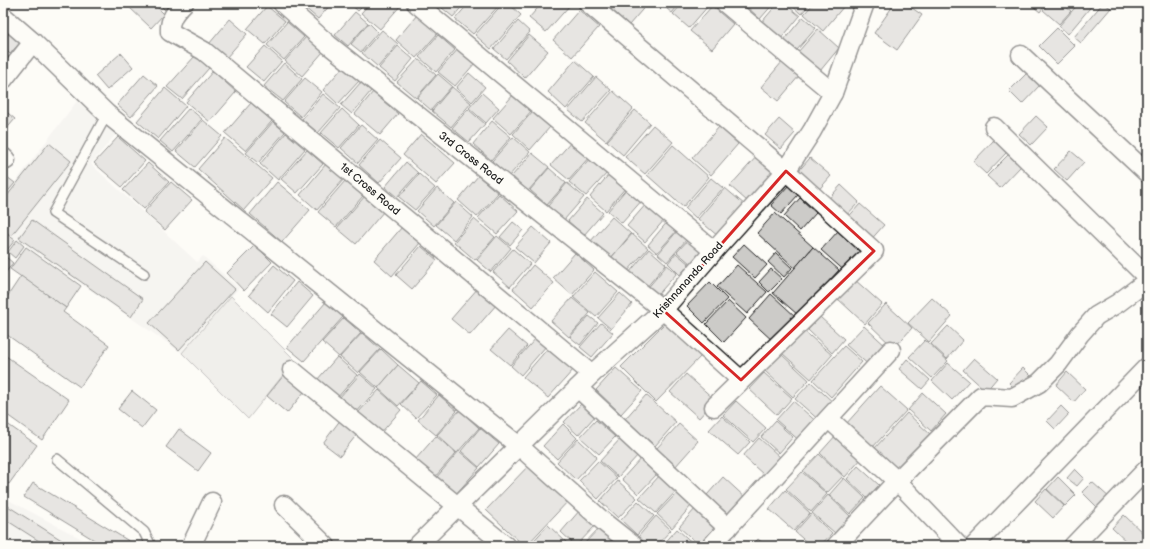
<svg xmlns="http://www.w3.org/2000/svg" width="1150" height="549" font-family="'Balsamiq Sans',sans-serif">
<rect width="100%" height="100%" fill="#fdfcf7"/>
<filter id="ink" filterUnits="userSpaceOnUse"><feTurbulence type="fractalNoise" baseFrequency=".025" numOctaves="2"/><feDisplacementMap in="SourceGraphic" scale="8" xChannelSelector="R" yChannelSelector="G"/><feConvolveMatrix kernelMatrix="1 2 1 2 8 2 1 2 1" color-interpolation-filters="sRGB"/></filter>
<g filter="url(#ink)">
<g fill="#eeede9">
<polygon points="77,101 116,134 91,164 197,262 203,256 239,288 182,353 3,230 3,198"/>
<polygon points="3,497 95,546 3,546"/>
</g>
<polygon fill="#e0dfdb" stroke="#7e7e7c" points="231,296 295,360 248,419 182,353"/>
<g fill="#cccbc8" stroke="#1c1c1c">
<polygon points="129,3 153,3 164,14 151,28 127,5"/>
<polygon points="158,3 177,3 167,12"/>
<polygon points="305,3 332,3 318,19 303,6"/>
<polygon points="349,3 366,3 358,11"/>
<polygon points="370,3 400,3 402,4 380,29 361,13"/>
<polygon points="436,3 465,3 453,17"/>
<polygon points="469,3 501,3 473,34 455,19"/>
<polygon points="503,3 508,3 521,15 491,49 475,35"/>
<polygon points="542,3 571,4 546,32 529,18"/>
<polygon points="616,3 648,3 629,25 611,9"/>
<polygon points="660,3 680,3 672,13"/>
<polygon points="683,3 707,3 709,5 689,28 673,14"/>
<polygon points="743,3 774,3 760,19"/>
<polygon points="778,3 784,3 800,16 780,40 761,23"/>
<polygon points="789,3 811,3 801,14"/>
<polygon points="814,3 840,3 844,6 823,31 804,14"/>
<polygon points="895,3 905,3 922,15 897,50 874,33"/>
<polygon points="1029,3 1047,3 1040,12"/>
<polygon points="1049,3 1061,3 1071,11 1059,24 1043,10"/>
<polygon points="1079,3 1094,3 1068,34 1059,26"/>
<polygon points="1103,3 1111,8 1081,43 1074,37"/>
<polygon points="267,6 285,21 265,44 247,29"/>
<polygon points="712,6 733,24 712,49 690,31"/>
<polygon points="579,10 599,27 572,57 553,40"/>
<polygon points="355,12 368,23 348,46 335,35"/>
<polygon points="417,15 438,33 416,58 396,40"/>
<polygon points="803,17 816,28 797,50 784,40"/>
<polygon points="230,19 247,34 226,58 209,44"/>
<polygon points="518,21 530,32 506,59 494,49"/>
<polygon points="287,22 304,37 284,60 267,45"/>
<polygon points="3,23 24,38 10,54 3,47"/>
<polygon points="369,23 378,32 361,52 351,44"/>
<polygon points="1057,28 1075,46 1057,64 1039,46"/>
<polygon points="818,29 839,48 820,71 798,52"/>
<polygon points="382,30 398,44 378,67 362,53"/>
<polygon points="438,35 455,50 436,72 419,57"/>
<polygon points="529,35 548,51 525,78 507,61"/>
<polygon points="306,37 323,52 302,76 285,61"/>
<polygon points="265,46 282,61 264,82 246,67"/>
<polygon points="398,46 413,59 395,81 379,68"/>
<polygon points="459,48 475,63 455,86 438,72"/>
<polygon points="3,52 7,56 3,60"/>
<polygon points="121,53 133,67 107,90 95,76"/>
<polygon points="195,56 209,68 182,99 167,87"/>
<polygon points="418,59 436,75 416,98 397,82"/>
<polygon points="575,60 594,77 566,109 548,92"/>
<polygon points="782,62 799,76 778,101 761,87"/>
<polygon points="284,63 302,79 283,101 264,86"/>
<polygon points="343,67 359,81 338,104 323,90"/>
<polygon points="213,71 236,92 210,122 186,102"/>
<polygon points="469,73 485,87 472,102 456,88"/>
<polygon points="1027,73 1040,85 1022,104 1009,91"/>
<polygon points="144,74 158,86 131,117 117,105"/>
<polygon points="438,74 452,86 431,110 417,98"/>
<polygon points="596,77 611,90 582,122 568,110"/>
<polygon points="305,78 322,92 301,117 284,102"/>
<polygon points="361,82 371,91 352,114 341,105"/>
<polygon points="452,87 471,103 451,127 432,111"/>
<polygon points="165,88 186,106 158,139 137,121"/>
<polygon points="613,91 633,109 606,141 585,123"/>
<polygon points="373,92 398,114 380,135 355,114"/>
<polygon points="482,93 499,108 486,123 469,108"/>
<polygon points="323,94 340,108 318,133 302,119"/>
<polygon points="514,94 532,110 511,134 493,118"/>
<polygon points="251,103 272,121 246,151 225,133"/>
<polygon points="189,108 202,119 173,152 160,141"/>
<polygon points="3,109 15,119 3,133"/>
<polygon points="342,109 359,125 339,148 321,133"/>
<polygon points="468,109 485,124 469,142 452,128"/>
<polygon points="635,110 650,123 623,155 607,141"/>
<polygon points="533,111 550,127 530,150 513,134"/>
<polygon points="1036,116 1048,127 1031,145 1019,134"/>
<polygon points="779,119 795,133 781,149 765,135"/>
<polygon points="203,120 222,136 195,167 176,151"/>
<polygon points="492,121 511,137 491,160 473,144"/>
<polygon points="273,122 285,132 258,163 246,153"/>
<polygon points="361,125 378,140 358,163 341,148"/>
<polygon points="653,125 673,142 645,174 625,157"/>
<polygon points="719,127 738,144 711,175 692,158"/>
<polygon points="286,133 305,149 278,180 260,164"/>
<polygon points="421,134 455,163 436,184 403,155"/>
<polygon points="118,137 145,161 122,187 94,163"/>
<polygon points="513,137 530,152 509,176 492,161"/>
<polygon points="225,138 272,178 244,210 198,169"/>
<polygon points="995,139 1008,151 986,174 973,162"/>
<polygon points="380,140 401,158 379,183 359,165"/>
<polygon points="572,141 590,156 569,180 551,165"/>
<polygon points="49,143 71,161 11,236 3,229 3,201"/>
<polygon points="673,145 709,177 683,207 647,175"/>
<polygon points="307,150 323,164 297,193 281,179"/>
<polygon points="1071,151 1084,162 1067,181 1054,169"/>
<polygon points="532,153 549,167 528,191 512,176"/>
<polygon points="1010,153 1022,165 1000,188 987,176"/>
<polygon points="758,155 775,170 747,201 730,186"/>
<polygon points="591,157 608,172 586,196 569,182"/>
<polygon points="810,158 831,176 815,194 794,176"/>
<polygon points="406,162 418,173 397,197 385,187"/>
<polygon points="148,163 169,182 144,209 123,190"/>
<polygon points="326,164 344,179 317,210 300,195"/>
<polygon points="549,168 566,183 547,205 530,190"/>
<polygon points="610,173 626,187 606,211 590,197"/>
<polygon points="3,174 15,183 3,197"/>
<polygon points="419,174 435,188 415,210 399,197"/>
<polygon points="478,176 498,193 477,217 458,200"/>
<polygon points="711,178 723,188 696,218 685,208"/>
<polygon points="345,181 363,196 336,227 318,212"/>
<polygon points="171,182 192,200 165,230 144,212"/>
<polygon points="277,182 310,210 282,242 250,214"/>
<polygon points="567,183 584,197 564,220 548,206"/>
<polygon points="841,185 859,202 843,219 825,203"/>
<polygon points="788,186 798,195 781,214 771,205"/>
<polygon points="628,187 643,199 622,223 608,211"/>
<polygon points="437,188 454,203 434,226 417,211"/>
<polygon points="725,188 745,205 719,237 698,219"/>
<polygon points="499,194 518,211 497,234 478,218"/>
<polygon points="366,195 384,211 356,244 337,228"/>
<polygon points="800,198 816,213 800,231 784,216"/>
<polygon points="587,199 603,213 584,235 568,221"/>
<polygon points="456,202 473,217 454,240 436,225"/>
<polygon points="647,203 665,219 645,242 627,226"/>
<polygon points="860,204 884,225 868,243 844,222"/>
<polygon points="775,213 813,247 795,268 757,233"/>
<polygon points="612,217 631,234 610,259 590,242"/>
<polygon points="474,219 495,237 475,260 454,242"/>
<polygon points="32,220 143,299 131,317 19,238"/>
<polygon points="668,221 678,229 657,253 648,245"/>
<polygon points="513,222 523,230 510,245 500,237"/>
<polygon points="402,227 420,243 392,276 374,260"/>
<polygon points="533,227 551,243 534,263 515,247"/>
<polygon points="678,230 687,239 667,262 658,254"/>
<polygon points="838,231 865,256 848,274 821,250"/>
<polygon points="4,232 15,240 3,255 3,233"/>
<polygon points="632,234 648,248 627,272 611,258"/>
<polygon points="497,236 511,248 491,272 477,260"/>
<polygon points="689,239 702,251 691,264 677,252"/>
<polygon points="17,240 24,246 15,258 8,252"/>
<polygon points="744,244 767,265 755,278 732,257"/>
<polygon points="255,245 272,262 244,291 227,273"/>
<polygon points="421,246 437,260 412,289 396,275"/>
<polygon points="26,247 81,286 66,308 10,269"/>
<polygon points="813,247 839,270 798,315 773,293"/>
<polygon points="513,249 530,264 510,287 493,272"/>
<polygon points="649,249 666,264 646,288 629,273"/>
<polygon points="575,253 594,270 572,295 553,278"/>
<polygon points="676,253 689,264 680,275 668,263"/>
<polygon points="776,253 792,268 784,277 768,262"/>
<polygon points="6,257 13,263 3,276 3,262"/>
<polygon points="205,262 235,289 179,350 149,323"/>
<polygon points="274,265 293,281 268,312 249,295"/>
<polygon points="533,265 554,283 533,307 513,289"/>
<polygon points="667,265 677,273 655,298 646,290"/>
<polygon points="737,265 767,292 747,314 717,287"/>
<polygon points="771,269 782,279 769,292 759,282"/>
<polygon points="595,272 618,292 596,317 573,297"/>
<polygon points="21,276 66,308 63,312 109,345 80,387 3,332 3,303"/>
<polygon points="854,279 882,304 865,324 837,298"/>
<polygon points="297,282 313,296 287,327 271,314"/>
<polygon points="710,282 727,299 704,323 687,306"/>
<polygon points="478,288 497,304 470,335 451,319"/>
<polygon points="620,293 632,304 611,329 598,318"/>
<polygon points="771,294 796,317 774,342 749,319"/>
<polygon points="572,298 590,313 569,337 551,321"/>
<polygon points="932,298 952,316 929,342 908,323"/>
<polygon points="728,301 746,318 724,342 706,324"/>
<polygon points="326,302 343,317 304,361 287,347"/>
<polygon points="886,304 912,328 894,348 868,323"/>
<polygon points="589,316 598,323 580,345 570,337"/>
<polygon points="820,317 844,339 832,353 808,330"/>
<polygon points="344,318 361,333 339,357 322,342"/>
<polygon points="669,319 704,353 656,402 621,367"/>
<polygon points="601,323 613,333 592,357 580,347"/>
<polygon points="864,326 888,348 871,367 846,345"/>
<polygon points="948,326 963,340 947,359 931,344"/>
<polygon points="508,330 527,346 510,365 491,349"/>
<polygon points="803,330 832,355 811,379 782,353"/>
<polygon points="362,333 380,349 358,373 340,357"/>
<polygon points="537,337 547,345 521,375 511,366"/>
<polygon points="925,340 948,361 932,378 909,357"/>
<polygon points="844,346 862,362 831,397 813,380"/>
<polygon points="549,347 574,369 548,398 523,377"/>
<polygon points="381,349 398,365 378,388 360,372"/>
<polygon points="3,354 69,400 42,440 3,412"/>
<polygon points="781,354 809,380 793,397 765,371"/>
<polygon points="337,357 357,375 337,398 317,380"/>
<polygon points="974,358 997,378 986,391 963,370"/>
<polygon points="907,359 930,380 922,389 899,369"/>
<polygon points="948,363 969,381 952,400 932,381"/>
<polygon points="398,365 419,383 398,406 378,388"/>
<polygon points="616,368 642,391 621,414 596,390"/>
<polygon points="1023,368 1031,376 1017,391 1009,383"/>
<polygon points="1067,372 1085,389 1074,402 1056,385"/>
<polygon points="764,373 792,398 777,415 749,389"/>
<polygon points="360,374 377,389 356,413 339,398"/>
<polygon points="686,374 715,400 699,418 670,392"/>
<polygon points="284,375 304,392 287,413 267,396"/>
<polygon points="421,381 437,395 416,418 401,404"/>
<polygon points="811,382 836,405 821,422 795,399"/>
<polygon points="880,386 907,410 872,448 846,424"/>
<polygon points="379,390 401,410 380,434 357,414"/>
<polygon points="132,391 156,410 142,428 118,409"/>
<polygon points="923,393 946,414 931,431 908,410"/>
<polygon points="439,395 457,411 436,435 418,420"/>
<polygon points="646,395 676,422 655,446 625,419"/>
<polygon points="736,401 766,428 753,442 723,415"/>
<polygon points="793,401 819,424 802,443 776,420"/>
<polygon points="582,403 596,415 578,435 564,422"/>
<polygon points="1061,406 1069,414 1055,429 1047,421"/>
<polygon points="460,410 479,428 457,453 437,435"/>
<polygon points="907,413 930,434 897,470 874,449"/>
<polygon points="722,416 750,442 738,455 709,430"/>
<polygon points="341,419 358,433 340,456 323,443"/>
<polygon points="596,420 615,437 599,454 580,437"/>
<polygon points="3,421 37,445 9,484 3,480"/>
<polygon points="775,421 793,437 779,453 761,437"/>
<polygon points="563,424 577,438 557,459 543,446"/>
<polygon points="679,424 698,441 675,467 656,449"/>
<polygon points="480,428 499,444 479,467 461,451"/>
<polygon points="179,429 211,453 198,471 166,447"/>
<polygon points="837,434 863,457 845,477 820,453"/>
<polygon points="436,436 456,453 435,477 415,460"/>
<polygon points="621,438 639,454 618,477 600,461"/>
<polygon points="759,438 780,457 764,475 743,456"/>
<polygon points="578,439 597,457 576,480 557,462"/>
<polygon points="459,451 479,468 455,495 436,478"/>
<polygon points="819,454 843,476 827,493 803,471"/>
<polygon points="642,457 659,472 638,494 622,479"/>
<polygon points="598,461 617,478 598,499 579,481"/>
<polygon points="532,462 570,499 526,546 524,546 486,510"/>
<polygon points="858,466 879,485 867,498 847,479"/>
<polygon points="1075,469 1084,478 1077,486 1067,478"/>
<polygon points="802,472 827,494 811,512 786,489"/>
<polygon points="661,474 678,489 656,513 639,498"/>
<polygon points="723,477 748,500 732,518 707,495"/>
<polygon points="1058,477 1076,495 1065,506 1047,489"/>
<polygon points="844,478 865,498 850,514 829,495"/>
<polygon points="618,481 637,498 618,518 600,501"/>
<polygon points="1092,482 1111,499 1100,510 1082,492"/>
<polygon points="33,483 137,546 104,546 24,497"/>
<polygon points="1046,489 1064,506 1053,518 1035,501"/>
<polygon points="785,490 810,513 794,531 769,509"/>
<polygon points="677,493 691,506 672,528 657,514"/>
<polygon points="828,495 850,516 835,533 812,513"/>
<polygon points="638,501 654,516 637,535 621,520"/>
<polygon points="3,503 71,546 47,546 3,518"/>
<polygon points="696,508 720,530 706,546 700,546 679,527"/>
<polygon points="580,510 596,525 576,546 561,532"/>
<polygon points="811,514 832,533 820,546 811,546 795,532"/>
<polygon points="1124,515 1146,536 1136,546 1131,546 1112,528"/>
<polygon points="656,516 671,530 656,546 648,546 638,537"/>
<polygon points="548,525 567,543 564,546 529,546"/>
<polygon points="600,527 613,539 606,546 582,546"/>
<polygon points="677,529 696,546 662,546"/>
<polygon points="758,539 766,546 752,546"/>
<polygon points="616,540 623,546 610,546"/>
<polygon points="1030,541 1035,546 1025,546"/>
</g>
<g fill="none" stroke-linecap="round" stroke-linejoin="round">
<g stroke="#1c1c1c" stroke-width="12">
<g id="lane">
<polyline points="107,114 53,213 144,274"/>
<polyline points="57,459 144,532 151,546"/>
</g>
</g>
<g stroke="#1c1c1c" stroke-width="21">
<g id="street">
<path d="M184 3C175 12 169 19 170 32L204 51 592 374"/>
<polyline points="282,3 329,45 663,310 741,380"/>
<polyline points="416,3 714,251"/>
<polyline points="588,3 786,171 874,251 714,407"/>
<polyline points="725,3 833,93"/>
<polyline points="3,16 33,42"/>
<polyline points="1021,55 1147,173"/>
<polyline points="3,80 33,42 107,114 519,446 605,523 634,546"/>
<polyline points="994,127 1147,277"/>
<polyline points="3,157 6,160"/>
<polyline points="292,370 506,546"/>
<polyline points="578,388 728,528"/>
<polyline points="829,419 897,481 959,546"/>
<polyline points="284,505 326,546"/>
<polyline points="191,546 212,502"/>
<polyline points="417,546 592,374 663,310 714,251 786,171 812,131 833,93 865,3"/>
<polyline points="711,546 891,350"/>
<polyline points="836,546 897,481 981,396 1012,398 1039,383 1058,364 1080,334 1096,316 1118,303 1147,281"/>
<polyline points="974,546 1147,367"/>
<polyline points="1073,546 1147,469"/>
</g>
</g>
<use href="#lane" stroke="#fdfcf7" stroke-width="9"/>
<use href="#street" stroke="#fdfcf7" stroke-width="18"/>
</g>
</g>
<path d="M0 0H1150V549H0ZM786 171 874 251 741 380 663 310Z" fill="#fdfcf7" fill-opacity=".55" fill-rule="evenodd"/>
<path fill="none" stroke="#d62828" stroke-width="3" stroke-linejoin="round" d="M786 171 874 251 741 380 663 310Z"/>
<g text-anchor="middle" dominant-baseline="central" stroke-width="4" stroke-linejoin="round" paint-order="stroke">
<g font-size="11" fill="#1c1c1c" stroke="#fdfcf7">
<text transform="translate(471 158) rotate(38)">3rd Cross Road</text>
<text transform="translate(370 189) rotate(40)">1st Cross Road</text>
<text transform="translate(688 280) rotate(-48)">Krishnananda Road</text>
</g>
</g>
<rect width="1150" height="549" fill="none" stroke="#fdfcf7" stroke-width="16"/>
<rect x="8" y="8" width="1134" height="533" fill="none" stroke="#1c1c1c" stroke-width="1.5" filter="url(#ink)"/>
</svg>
